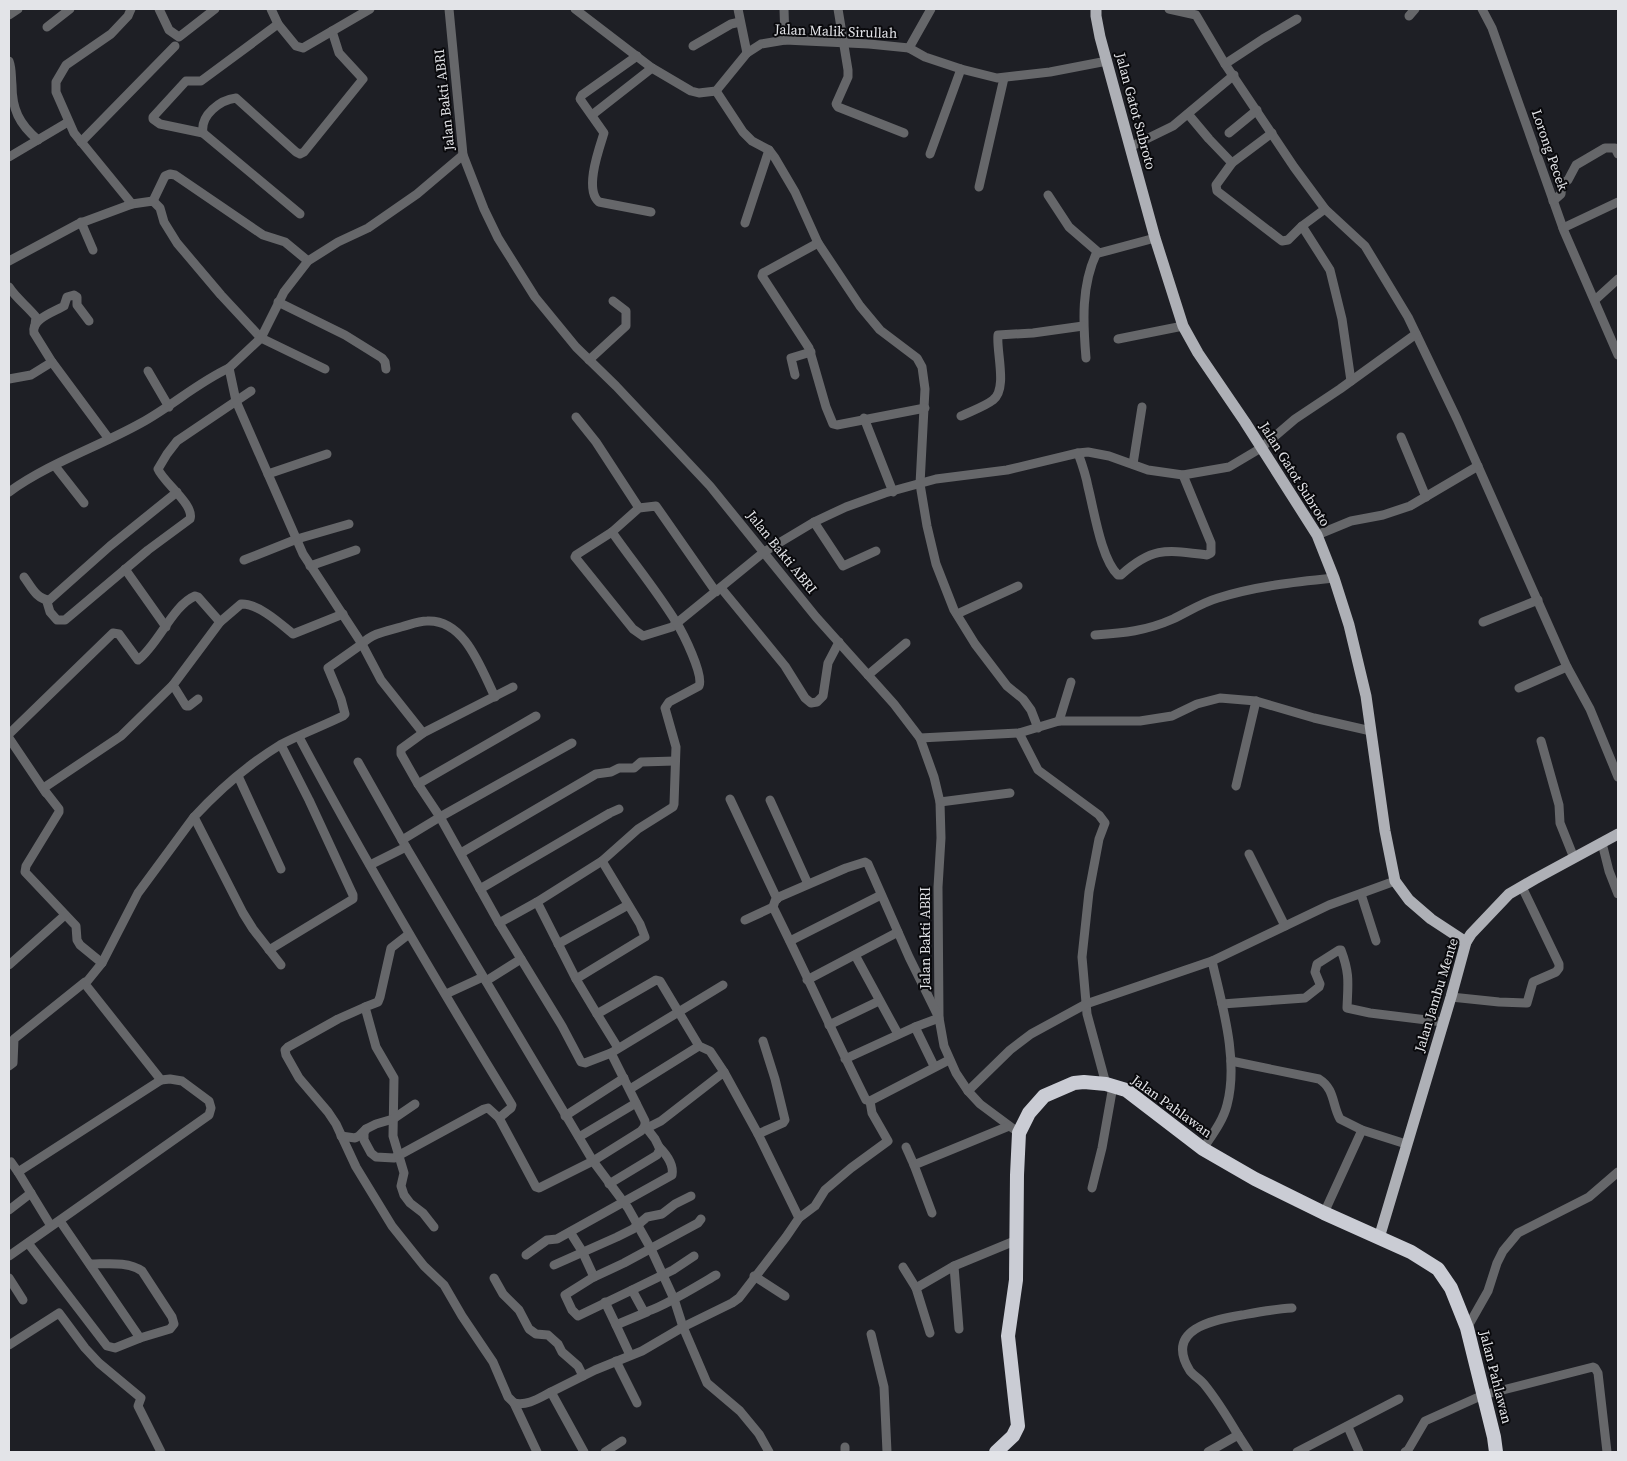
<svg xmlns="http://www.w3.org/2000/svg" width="1627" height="1461" font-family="'Source Serif 4',serif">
<rect width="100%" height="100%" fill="#1e1f25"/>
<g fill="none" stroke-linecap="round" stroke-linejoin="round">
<g stroke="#66676a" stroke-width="9">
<polyline points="131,9 128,16 111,34 66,65 56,82 56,92 74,133 132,204 153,201 160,208 164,222 177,243 221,295 261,338 325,369"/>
<polyline points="159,9 169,30 179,37 215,9"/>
<polyline points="271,9 278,24"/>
<polyline points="449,9 463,155 484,209 498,238 535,297 576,347 616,386 710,486 816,617 894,704 920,738 934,777 940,802 941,838 938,887 939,1018 944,1046 956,1073 968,1091 980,1104 1019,1133"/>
<polyline points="575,9 652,68 691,91 699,93 716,91 747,53 761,44 785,40 869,44 909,48 925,57 961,69 997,78 1050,72 1107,61"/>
<polyline points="738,9 747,53"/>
<polyline points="784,9 785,40"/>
<polyline points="838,9 848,70 848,77 836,104 838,107 904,133"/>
<polyline points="1169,9 1196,15 1225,64 1294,167 1325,209 1365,246 1408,317 1457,419 1567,667 1590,709 1618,777"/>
<polyline points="1482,9 1492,28 1564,231 1618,355"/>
<polyline points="9,15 18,9"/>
<polyline points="1409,16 1415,9"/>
<polyline points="47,27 70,9"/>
<polyline points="693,46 731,24 740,22"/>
<polyline points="909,48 931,9"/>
<path d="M637 56 582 95 580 99 604 133C599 149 584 190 599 202L651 212"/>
<path d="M9 61C12 69 11 76 12 85 12 109 19 124 38 140"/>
<polyline points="1225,64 1263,39 1297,19"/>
<polyline points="716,91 743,132 752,141 769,150 775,158 795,192 818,243 860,306 880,330 917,358 922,367 925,389 920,484 927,526 936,564 954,610 975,644 1007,686 1023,699 1031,710 1038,728"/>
<polyline points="1188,114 1209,139 1232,163"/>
<polyline points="592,115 652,68"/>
<path d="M203 133C200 115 220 100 236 98L296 152 300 154 304 152 363 79 339 53 332 31"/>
<polyline points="1229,133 1257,110"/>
<polyline points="1272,133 1232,163 1216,185 1217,191 1282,241 1288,240 1302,226 1325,209"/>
<polyline points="81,142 175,46"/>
<polyline points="1130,147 1173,126 1234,75"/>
<polyline points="930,154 961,69"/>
<polyline points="9,157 68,122"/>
<polyline points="979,187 1004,78"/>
<polyline points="1048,195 1069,227 1099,253 1155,238"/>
<polyline points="153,201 165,176 170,174 175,175 263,235 285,242 308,261"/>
<polyline points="1553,201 1561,194 1562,184 1568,180 1576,165 1605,148 1615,148 1618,154"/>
<polyline points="300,214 203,133 160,124 153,119 153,117 186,81 201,81 278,24 296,46 303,48 370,9"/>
<polyline points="81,222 93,250"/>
<polyline points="745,223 769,150"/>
<polyline points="1302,226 1330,270 1342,319 1351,381"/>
<polyline points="1563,228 1618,202"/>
<polyline points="818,243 763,273 762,276 809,348 826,407 833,424 837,425 925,408"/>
<polyline points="9,261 78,224 132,204"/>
<path d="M9 287C16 298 27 306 36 317L35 325"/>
<polyline points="1595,300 1618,279"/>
<polyline points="278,302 345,335 382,358 385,362 386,369"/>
<path d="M89 321 77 305V297L74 295 67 297 64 306C54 312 31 319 34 333L52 362 109 439"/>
<polyline points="1118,339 1183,326"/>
<path d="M1086 358C1083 322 1081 285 1097 252"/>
<polyline points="589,360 626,326 626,311 613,301"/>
<polyline points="148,371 169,407"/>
<polyline points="795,375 791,358 811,352"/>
<polyline points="9,379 31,375 52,362"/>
<path d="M961 416C971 411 984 407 993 400 1008 389 996 351 998 335L1033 333 1083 326"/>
<polyline points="576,417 596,442 639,508"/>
<polyline points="864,418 893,492"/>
<polyline points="1401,437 1426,497"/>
<path d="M1078 453C1082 464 1086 475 1088 487 1094 510 1101 559 1118 575H1121C1153 546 1167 550 1207 555L1211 553V543L1183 475"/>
<polyline points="1133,464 1142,407"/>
<polyline points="55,466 84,503"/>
<polyline points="268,474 327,454"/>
<path d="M9 492C49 463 98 447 141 423 172 406 197 383 229 368"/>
<path d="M177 492 110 546 47 602 50 612 57 620H65L148 550 190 519C195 505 163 482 158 469L167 454 177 441 251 391"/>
<polyline points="814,522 843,566 876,551"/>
<polyline points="1317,535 1351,521 1383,515 1410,506 1478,466"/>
<polyline points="244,560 297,539 349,524"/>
<polyline points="310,566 356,550"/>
<polyline points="125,569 166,627"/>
<path d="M24 577C31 586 36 599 49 600"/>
<polyline points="721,588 785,666 805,698 811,703 817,702 823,696 828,663 839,642"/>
<polyline points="716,592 656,506 639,508 612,532 576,555 575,557 633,629 643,636 672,627 764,552 814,522 846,507 885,493 936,479 1007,470 1078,453 1088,452 1109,456 1148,470 1183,475 1229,467 1261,448 1295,419 1340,389 1416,334"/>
<polyline points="957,614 1018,586"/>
<polyline points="1483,622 1538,600"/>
<path d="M1095 635C1124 633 1146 631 1173 619 1188 612 1201 603 1218 598 1256 586 1295 582 1334 578"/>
<polyline points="868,675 906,643"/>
<polyline points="513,687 423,733 401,749 401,754 418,784 440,817 499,923 562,1026 581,1062 585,1063 611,1053 723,985"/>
<polyline points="1519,688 1567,667"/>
<path d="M198 699 189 706H186L173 685 220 622 241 604C258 603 281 624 293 634L343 614"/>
<polyline points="1059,721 1071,682"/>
<polyline points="423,733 381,680 362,644 303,554 236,401 229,368 261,338 284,292 308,261 338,242 368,228 417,194 463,155"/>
<polyline points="1019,733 1038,770 1099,815 1105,823 1099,839 1089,892 1082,957 1087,1014 1106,1084"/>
<path d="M9 734 113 633 119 634 138 660C158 645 173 605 195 596L198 597 220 622"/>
<path d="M299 737C365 862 438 984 512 1105L511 1108 499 1118 488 1108 484 1109 394 1158 376 1157 371 1153 364 1140V1133L366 1129"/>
<polyline points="9,738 46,793"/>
<polyline points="920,738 1019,733 1059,721 1140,721 1172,716 1197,704 1220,698 1256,701 1314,718 1371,731"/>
<polyline points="1541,741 1559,805 1560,823 1574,858"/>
<polyline points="358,762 406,847 593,1161 628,1208 651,1249 674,1299 683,1327 707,1383 740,1411 759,1434 769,1452"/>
<polyline points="238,776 281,869"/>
<polyline points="418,784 536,716"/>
<polyline points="1236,786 1256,701"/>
<polyline points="730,799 777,899"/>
<polyline points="770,800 808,884"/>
<polyline points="940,802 1010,793"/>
<polyline points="402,840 440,817 572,743"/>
<polyline points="1602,843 1609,871 1618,894"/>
<polyline points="461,853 596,774 611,772 619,768 634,768 641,762 675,761"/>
<polyline points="1249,854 1285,926"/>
<polyline points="370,865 406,847"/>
<polyline points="480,889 610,813 619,809"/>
<polyline points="1361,894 1376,941"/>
<polyline points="537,902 576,979 597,1014 656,980 660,981 699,1046 710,1051 724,1072"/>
<polyline points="745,920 773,907"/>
<path d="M499 923 537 902 602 861 638 829 673 807 674 804 676 747 665 708 669 702 699 686C704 675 683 633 676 622 657 591 633 562 612 532"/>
<polyline points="409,934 391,948 380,997 378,1002 365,1007 376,1047 394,1078 393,1136 404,1173 401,1186 404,1195 410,1203 423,1213 434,1227"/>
<polyline points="790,941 881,895"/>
<polyline points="558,944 628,905"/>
<polyline points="269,950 353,899 353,895 309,800 281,745"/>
<polyline points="855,955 898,1034"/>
<polyline points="1212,961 1329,905 1395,881"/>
<polyline points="102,963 80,945 77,940 76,926 25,872 26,866 59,812 59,809 45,791 45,787 121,736 173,685"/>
<polyline points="9,965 65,915"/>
<path d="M281 965 253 929 243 913 194 817C219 790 249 764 280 745 300 734 323 726 343 716L345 714 341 699 328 668 362 644C372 633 387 631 401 627 409 625 418 621 427 621 465 619 481 669 495 697"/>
<polyline points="576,979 645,937 640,924 602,861"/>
<polyline points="807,980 898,932"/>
<polyline points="486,981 521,959"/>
<polyline points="446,994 483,977"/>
<polyline points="1451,997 1499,1002 1527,1003 1533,982 1556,972 1559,968 1559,964 1522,887"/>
<path d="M1222 1004 1305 998 1319 987 1320 984 1315 972 1317 964 1339 950H1341C1350 974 1348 983 1347 1008L1370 1013 1443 1022"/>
<polyline points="365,1007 338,1019 288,1047 285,1050 286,1055 299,1078 328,1112 336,1124 356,1167 392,1226 424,1266 444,1285 462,1316 493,1362 508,1397 514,1403 537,1452"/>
<polyline points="597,1014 618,1048"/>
<polyline points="829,1025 879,1001"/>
<polyline points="915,1027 934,1066"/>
<path d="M845 1059 915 1027 939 1018 909 957 868 864 865 862 846 868 779 897 775 901 773 907C805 971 834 1036 866 1100L870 1101 949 1060"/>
<path d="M1231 1061 1319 1079C1335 1089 1332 1105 1340 1119L1362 1130 1406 1144"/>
<polyline points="9,1066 13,1063 14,1039 85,982"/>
<polyline points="630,1089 699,1046"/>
<path d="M968 1091 1010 1050 1031 1034 1086 1004 1212 961C1222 1005 1239 1060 1227 1105 1223 1121 1212 1135 1203 1149"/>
<polyline points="565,1116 624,1078"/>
<polyline points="499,1118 536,1187 539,1188 593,1161 641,1131 645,1126 649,1127 661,1121 724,1072 758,1134 799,1218 815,1206 825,1190 851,1168 888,1141 872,1113 870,1101"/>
<polyline points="758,1134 783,1123 785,1120 775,1079 763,1041"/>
<polyline points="341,1136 355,1138 359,1136 366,1129 376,1124 393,1119 415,1104"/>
<polyline points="579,1137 636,1103"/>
<polyline points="906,1147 914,1165"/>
<polyline points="9,1163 11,1162 18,1172"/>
<polyline points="609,1184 657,1155 660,1149 655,1139 645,1126 645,1121 611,1053"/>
<polyline points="1092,1188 1102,1148 1113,1086"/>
<polyline points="9,1210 31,1193"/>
<polyline points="932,1213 914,1165 1009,1126"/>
<polyline points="1324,1213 1362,1130"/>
<polyline points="60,1221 140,1338"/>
<polyline points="51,1226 18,1172 161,1080"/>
<polyline points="570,1232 582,1251 594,1277"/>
<path d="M28 1243 107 1346 115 1348 140 1338 170 1329 174 1324 172 1317 142 1271C128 1261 107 1264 90 1264"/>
<path d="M526 1255 547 1240 557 1239 672 1175C674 1165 666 1154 659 1147"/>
<polyline points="9,1256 209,1115 211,1108 209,1101 182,1081 170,1079 161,1080 85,984 102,963 138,893 194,817"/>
<path d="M694 1256 673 1270 632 1290 644 1312C657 1311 702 1283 716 1275"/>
<polyline points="554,1265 617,1237 633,1229 647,1217 662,1214 675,1204 691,1196"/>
<polyline points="903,1267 916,1288 930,1333"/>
<polyline points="754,1276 785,1296"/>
<polyline points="9,1278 23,1300"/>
<polyline points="494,1278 503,1294 519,1310 529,1329 536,1334 548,1335 558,1344 562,1352 578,1366 583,1376"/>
<polyline points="916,1288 954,1266"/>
<polyline points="632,1290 578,1316 572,1310 565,1295 592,1278 624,1263 698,1223 701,1219"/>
<polyline points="605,1302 616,1325"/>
<polyline points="1467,1328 1488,1291 1497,1263 1503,1251 1518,1233 1589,1197 1618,1172"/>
<polyline points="959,1329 954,1266 1017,1240"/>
<polyline points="871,1334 884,1387 887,1452"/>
<polyline points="9,1345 59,1313 85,1348 99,1363 141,1398 138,1406 161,1452"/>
<polyline points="630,1355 616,1325 647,1312"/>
<polyline points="616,1361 637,1403"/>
<path d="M514 1403C528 1406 539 1398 551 1392"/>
<polyline points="1348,1427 1359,1452"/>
<path d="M1238 1435C1228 1418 1217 1400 1204 1384 1200 1379 1194 1376 1190 1371 1164 1329 1213 1320 1242 1315 1259 1312 1275 1309 1292 1308"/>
<polyline points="845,1447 845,1452"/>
<polyline points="584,1452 551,1392 595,1370 642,1351 683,1327 732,1303 739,1298 786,1237 799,1218"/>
<polyline points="605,1452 622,1441"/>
<polyline points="1208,1452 1238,1435 1249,1452"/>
<polyline points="1297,1452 1399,1399"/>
<polyline points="1405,1452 1408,1450 1425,1421 1483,1395 1593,1367 1595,1368 1598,1373 1607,1452"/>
</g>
<g stroke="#aeb0b6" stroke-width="11">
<polyline points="1096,9 1096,16 1100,37 1130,147 1155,238 1183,326 1198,353 1245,422 1317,535 1334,578 1349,625 1366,696 1385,831 1395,881 1409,900 1431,919 1466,942"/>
<polyline points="1379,1238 1451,997 1466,942 1471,934 1509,894 1535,879 1618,834"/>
</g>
<polyline stroke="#caccd4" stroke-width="14" points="996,1452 1013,1436 1018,1426 1008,1336 1016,1280 1017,1175 1019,1133 1029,1113 1044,1096 1074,1083 1084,1082 1106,1084 1126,1090 1203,1149 1255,1179 1324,1213 1411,1252 1438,1269 1451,1288 1467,1328 1494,1437 1496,1452"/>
</g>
<g text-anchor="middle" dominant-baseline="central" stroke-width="4" stroke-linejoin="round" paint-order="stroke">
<g font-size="14" fill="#e3e4e8" stroke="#09090c">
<text transform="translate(836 31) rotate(2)">Jalan Malik Sirullah</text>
<text transform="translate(444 100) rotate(-96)">Jalan Bakti ABRI</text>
<text transform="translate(1136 111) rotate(75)">Jalan Gatot Subroto</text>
<text transform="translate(1550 150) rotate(71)">Lorong Pecek</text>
<text transform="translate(1295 474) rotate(58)">Jalan Gatot Subroto</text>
<text transform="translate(782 552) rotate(51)">Jalan Bakti ABRI</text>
<text transform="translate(925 938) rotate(-90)">Jalan Bakti ABRI</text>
<text transform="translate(1436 995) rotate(-73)">Jalan Jambu Mente</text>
<text transform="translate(1172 1106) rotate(36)">Jalan Pahlawan</text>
<text transform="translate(1496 1377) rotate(76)">Jalan Pahlawan</text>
</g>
</g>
<rect width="1627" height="1461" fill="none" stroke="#e3e4e8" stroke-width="20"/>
</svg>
